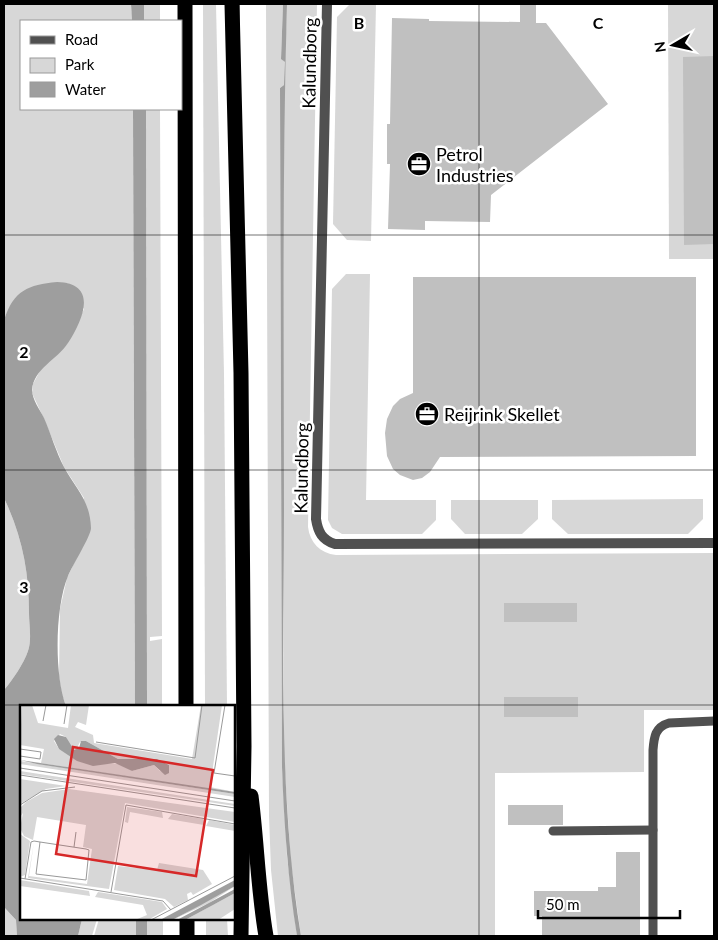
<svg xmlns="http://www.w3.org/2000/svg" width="718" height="940" font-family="Lato,sans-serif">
<rect width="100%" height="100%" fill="#fff"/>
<g fill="#d7d7d7">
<path d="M4 4H131L132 21H21V109H133L135 706H66L62 695 59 677 60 609 67 578 78 555 84 498 64 467 44 419 32 393 33 384 41 369 67 344 84 309 68 283C38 282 15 289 4 320Z"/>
<rect x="144" y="4" width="16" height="17"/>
<polygon points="203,4 216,4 224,374 227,706 205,706"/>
<path d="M266 4H283L281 58 285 62 287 4H317L308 527C310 543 320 553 336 555L714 553V710H644V772L495 773V936H301L291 864 284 758 283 180 284 78V85L280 88 282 767 287 857 297 936H278L271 870 269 816Z"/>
<polygon points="350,4 376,4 371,241 347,240 333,224 337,17"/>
<polygon points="668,4 714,4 714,259 669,259"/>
<polygon points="146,109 160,109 162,636 150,637 150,641 162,639 162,706 147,706"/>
<polygon points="346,274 370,274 366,500 436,500 436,520 422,534 342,534 332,528 328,520 332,289"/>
<path d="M4 498C22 536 29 571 29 613 29 625 32 639 28 651 24 663 12 681 4 690Z"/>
<polygon points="703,499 703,519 688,534 568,534 552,519 552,500"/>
<polygon points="451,500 538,500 538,519 522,534 465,534 451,519"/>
<polygon points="4,907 16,920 17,936 4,936"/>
<polygon points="82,919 97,919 92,936 78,936"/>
<polygon points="99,919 136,919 136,936 94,936"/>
<rect x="147" y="919" width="16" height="17"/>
<polygon points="206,919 227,919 228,936 206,936"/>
</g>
<g fill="#9e9e9e">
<polygon points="131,4 144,4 144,21 132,21"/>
<path d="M283 4H287C282 173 284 341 284 510 284 652 278 795 301 936H297C288 880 284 824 282 767L280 88 284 85 285 62 281 59Z"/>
<polygon points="133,109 146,109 147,706 135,706"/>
<path d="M57 282C99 283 83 320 68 343 57 360 34 368 32 390 32 399 40 410 44 418 51 434 56 452 64 467 76 489 90 500 91 528 91 536 72 566 68 576 55 607 54 675 66 706H21V919H82L78 936H17L16 920 4 907V690C12 681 24 663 28 651 32 639 29 625 29 613 29 571 22 536 4 498V320C14 290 28 285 57 282Z"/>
<rect x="136" y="919" width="11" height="17"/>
</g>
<g fill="#c0c0c0">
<polygon points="520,4 536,4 536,23 546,23 608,104 491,195 490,222 425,221 425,230 388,229 390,164 387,164 387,124 390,124 392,18 429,19 429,21 520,22"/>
<polygon points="714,56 714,244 684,245 683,57"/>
<polygon points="413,277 696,277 696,456 440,457 430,472 422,478 413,480 400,475 393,469 387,456 385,433 387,419 393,406 400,399 413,393"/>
<rect x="504" y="603" width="73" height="19"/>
<rect x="504" y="697" width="74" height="20"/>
<rect x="508" y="805" width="55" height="20"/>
<polygon points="616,852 640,852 640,936 542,936 542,916 534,916 534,891 598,891 598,887 616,887"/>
</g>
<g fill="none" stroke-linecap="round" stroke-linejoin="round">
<g stroke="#505050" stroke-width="9">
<polyline points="553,831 653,830"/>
<path d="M653 936V750C654 737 655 727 669 723L714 721"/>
</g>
<path stroke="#505050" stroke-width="10" d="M327 4 316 519C318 532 322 540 335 544L714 543"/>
<g stroke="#000" stroke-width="15">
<polyline points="185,4 186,706"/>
<polyline points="232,4 241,373 244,746 241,936"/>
<path d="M251 796C257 843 258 890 266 936"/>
<polyline points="187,919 187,936"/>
</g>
</g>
<path fill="none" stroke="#000" stroke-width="1" stroke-opacity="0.55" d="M239 4V936M479 4V936M4 235H714M4 470H714M4 705H714"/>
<defs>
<g id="office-disc" transform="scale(1.25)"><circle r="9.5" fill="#000" stroke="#fff"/><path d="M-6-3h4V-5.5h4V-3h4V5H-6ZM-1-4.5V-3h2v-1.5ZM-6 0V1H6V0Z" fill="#fff"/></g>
</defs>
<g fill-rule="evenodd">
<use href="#office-disc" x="419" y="164"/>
<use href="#office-disc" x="427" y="414"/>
</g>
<g text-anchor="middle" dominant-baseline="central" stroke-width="5" stroke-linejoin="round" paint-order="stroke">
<g font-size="18" fill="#000" stroke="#fff">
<text transform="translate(309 63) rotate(-89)">Kalundborg</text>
<text transform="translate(301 468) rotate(-89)">Kalundborg</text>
</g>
<g font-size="18" fill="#000" stroke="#fff" text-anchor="start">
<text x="436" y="154">Petrol<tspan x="436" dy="21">Industries</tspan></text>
<text x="444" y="414">Reijrink Skellet</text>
</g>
</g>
<g transform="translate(20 705)">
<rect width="215" height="215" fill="#fff"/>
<path d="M2 0H12L18 18 48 23 51 0H69L66 20 58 17 55 22 73 30 74 38 172 54 181 0H202L190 82 215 87 177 82 72 66 0 55 21 58 24 44 0 40ZM40 29 46 32 51 44 56 45 60 37 66 36 98 54H137L149 60V68L140 66 134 60 112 66 101 59 85 58 39 44 34 36ZM0 56 215 89V92L0 59ZM0 66 215 99V101L0 69ZM0 74 46 81 26 84 0 99ZM49 84 215 107V117L105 98 89 184 8 173 14 137 9 171 67 179 72 144 63 142 66 120 17 112 13 135 4 131 0 123 3 108 0 112V103L6 97 22 88ZM107 102 142 107 143 113 110 107 108 118 105 117ZM152 109 183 114 184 120 148 114ZM189 115 215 120V126L186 121ZM0 129 10 136 5 170 0 172ZM139 158 183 165 192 179 173 190 171 187 167 189 168 195 154 202 145 194 94 185 98 161 137 165ZM0 175 69 186 70 191 0 181ZM215 181 189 198 152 215 191 194ZM78 187 142 197 147 204 128 215H115L127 210 123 200 75 192ZM215 188V204L198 215H165Z" fill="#d7d7d7" fill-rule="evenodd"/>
<path d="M38 30 46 32 54 45 59 43 61 36H66L98 54H137L149 60V68L145 70 134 60 112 66 95 58 73 61 57 56 39 44 34 34ZM0 55 215 87V89L17 59ZM215 175V181L181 200 152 215H140ZM215 184V188L193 200 165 215H157Z" fill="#9e9e9e"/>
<path fill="none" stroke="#999" stroke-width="1" d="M205 0 194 68 215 71M23 16 26 0M44 19 47 0M76 37 175 53 182 0M0 44 21 47 20 54 0 51M0 63 215 96M0 70 215 103M0 100 22 86 55 82M54 142 56 127M0 173 143 196 151 205M5 174 11 137 14 136 20 137 66 144 69 145 66 175 16 169 20 137M91 187 106 100 215 119M131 215 215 171"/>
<path fill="#d62828" fill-opacity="0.15" stroke="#d62828" stroke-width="2.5" d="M53 42 193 65 176 171 36 149Z"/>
<rect width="215" height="215" fill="none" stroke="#000" stroke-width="2.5"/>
</g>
<g font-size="16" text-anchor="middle" font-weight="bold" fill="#000" stroke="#fff" stroke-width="5" stroke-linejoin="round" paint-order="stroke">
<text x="359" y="29">B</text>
<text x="598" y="29">C</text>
<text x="24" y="358">2</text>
<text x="24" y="593">3</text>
</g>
<rect width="718" height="940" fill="none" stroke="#000000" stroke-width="10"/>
<rect x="20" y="20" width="162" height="90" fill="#ffffff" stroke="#999999"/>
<rect x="30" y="36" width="25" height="8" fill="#505050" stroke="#999999"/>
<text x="65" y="45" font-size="15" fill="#000000">Road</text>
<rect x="30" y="58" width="25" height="15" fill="#d7d7d7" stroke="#999999"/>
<text x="65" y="70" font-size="15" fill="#000000">Park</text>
<rect x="30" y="82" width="25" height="15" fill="#9e9e9e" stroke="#999999"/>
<text x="65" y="95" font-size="15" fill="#000000">Water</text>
<g transform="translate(673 45) rotate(261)" stroke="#ffffff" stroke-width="4" paint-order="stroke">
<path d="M0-4L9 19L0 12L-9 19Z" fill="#000000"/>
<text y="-8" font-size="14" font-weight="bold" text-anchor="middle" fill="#000000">N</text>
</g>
<path d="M538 910v8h142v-8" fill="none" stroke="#000000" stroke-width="2.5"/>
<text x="546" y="910" font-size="15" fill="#000000" stroke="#ffffff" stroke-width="4" paint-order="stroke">50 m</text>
</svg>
